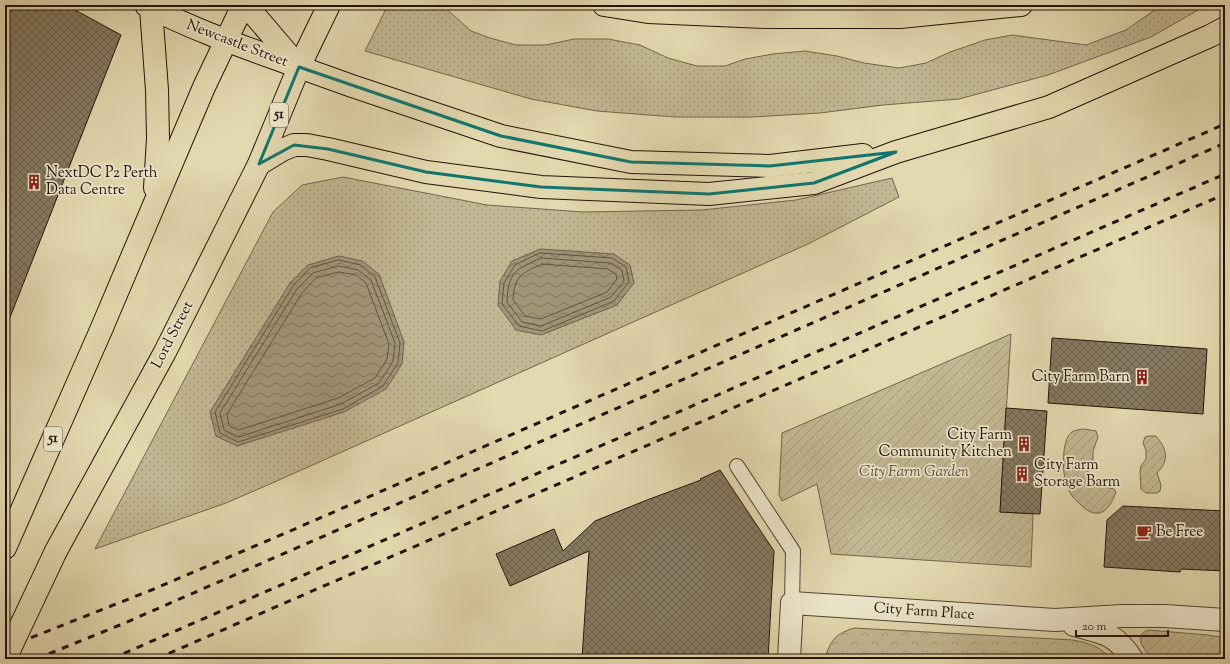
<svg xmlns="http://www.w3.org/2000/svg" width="1230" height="664" font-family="'Sorts Mill Goudy',serif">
<defs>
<pattern id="grass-dots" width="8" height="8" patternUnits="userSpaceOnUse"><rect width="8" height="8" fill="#c2b793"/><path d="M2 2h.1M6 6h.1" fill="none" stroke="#a69c7d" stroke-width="1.8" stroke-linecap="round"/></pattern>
<pattern id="park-crowns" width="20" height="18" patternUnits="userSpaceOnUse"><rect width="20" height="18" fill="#c2b793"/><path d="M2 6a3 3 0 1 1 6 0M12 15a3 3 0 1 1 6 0" fill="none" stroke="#a69c7d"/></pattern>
<pattern id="garden-furrows" width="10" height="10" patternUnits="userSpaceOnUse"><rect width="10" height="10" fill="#c2b793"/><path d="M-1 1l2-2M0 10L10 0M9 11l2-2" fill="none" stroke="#a69c7d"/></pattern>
<pattern id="water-waves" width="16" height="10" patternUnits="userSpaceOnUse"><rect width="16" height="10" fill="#a19577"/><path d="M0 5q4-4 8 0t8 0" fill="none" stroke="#837860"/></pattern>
<pattern id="building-cross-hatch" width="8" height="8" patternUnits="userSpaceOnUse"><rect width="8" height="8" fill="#867960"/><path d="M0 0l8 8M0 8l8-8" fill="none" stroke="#6d624d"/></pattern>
</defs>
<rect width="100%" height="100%" fill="#e3d8af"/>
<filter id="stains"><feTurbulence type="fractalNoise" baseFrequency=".005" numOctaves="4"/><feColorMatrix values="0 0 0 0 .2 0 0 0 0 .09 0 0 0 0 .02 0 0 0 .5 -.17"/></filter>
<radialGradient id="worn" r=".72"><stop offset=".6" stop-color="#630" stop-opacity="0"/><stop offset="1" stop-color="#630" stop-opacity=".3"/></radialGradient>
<g fill="url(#grass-dots)" stroke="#72654e">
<polygon points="388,5 442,5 471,31 490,38 516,45 546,45 574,39 608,39 640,45 668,58 697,66 725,66 745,59 773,54 805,51 837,56 864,63 899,68 926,63 950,52 985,40 1012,35 1086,45 1126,30 1162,5 1207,5 1151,37 1048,75 959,99 883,105 820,113 752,117 675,117 597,111 531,99 365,51"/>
<polygon points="343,177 487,205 583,212 702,210 796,200 892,178 899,197 808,244 270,484 226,503 95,549 273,212 302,185"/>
</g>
<path fill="url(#park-crowns)" stroke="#72654e" d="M854 628 1073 640C1092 644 1098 646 1112 659H824C832 640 833 635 854 628Z"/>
<g fill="url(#garden-furrows)" stroke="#72654e">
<polygon points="1011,334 1000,512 1033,514 1031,567 831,554 817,484 782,501 779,495 782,433"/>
<path d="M1084 429 1096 431 1098 437 1093 451V463L1088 471V476L1091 481 1101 486 1114 489 1116 492C1108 514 1096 521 1079 503 1074 499 1070 494 1068 488 1063 477 1063 463 1064 451 1065 445 1066 436 1072 432 1075 430 1081 429 1084 429Z"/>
<path d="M1149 436H1156C1163 444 1169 455 1163 465 1162 468 1159 470 1157 473L1161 485 1160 491 1157 493H1146L1141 489 1140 471 1141 466 1146 459V450L1143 443 1145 437Z"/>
<path d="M1148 630 1208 635 1225 638V659H1151C1145 649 1132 636 1148 630Z"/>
</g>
<g fill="url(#water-waves)" stroke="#6e614b">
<polygon points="540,249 614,254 630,265 634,283 617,305 541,335 516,330 498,305 500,281 512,261"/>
<polygon points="339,256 362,261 379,274 404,342 402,364 386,389 344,412 237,446 216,436 210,412 290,283 308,265"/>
</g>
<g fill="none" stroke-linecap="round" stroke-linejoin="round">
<g stroke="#625440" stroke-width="1">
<polygon points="540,253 612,258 626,267 629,282 614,301 542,331 519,326 502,304 504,283 515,265"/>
<path d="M541 258 610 263 622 270 624 281 611 297 541 326 522 322 507 302C508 272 516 269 541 258Z"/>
<polygon points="339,260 360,265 375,277 400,343 398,363 383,386 343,409 238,442 220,433 215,412 293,286 310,268"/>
<path d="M542 264 608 269 616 274 617 279 607 292 541 319 525 316 513 300C514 276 522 273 542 264Z"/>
<polygon points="339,266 358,270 371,280 395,343 393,361 379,383 341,404 239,437 224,430 220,413 297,289 313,273"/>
<polygon points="339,272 356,275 366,283 389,344 387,359 375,378 338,398 239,430 229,426 227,414 302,293 316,278"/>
</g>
</g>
<g fill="url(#building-cross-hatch)" stroke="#22130a">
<polygon points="5,5 66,5 121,35 7,325 5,325"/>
<polygon points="1052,338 1207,349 1203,414 1048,403"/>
<polygon points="1006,408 1047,411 1040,514 1000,512"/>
<polygon points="720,470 774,551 768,659 582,659 589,551 510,586 496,554 554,529 563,551 595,521 647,500 701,480 700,479"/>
<polygon points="1123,506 1225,511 1225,571 1181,569 1180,572 1104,567 1107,520"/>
</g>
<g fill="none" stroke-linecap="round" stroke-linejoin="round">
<g stroke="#524433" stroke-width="16">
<polyline id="service" points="737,466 793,551 792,603"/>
</g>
<g stroke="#524433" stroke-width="24">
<g id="minor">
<path d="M1074 625C1103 633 1114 632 1132 659"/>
<polyline points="789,659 792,603 1055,620 1122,616 1165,616 1225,620"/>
</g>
</g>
<g stroke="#22130a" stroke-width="24">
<g id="primary">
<path d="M146 5C195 31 247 48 299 67"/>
<polyline points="246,5 298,66"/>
<polyline points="151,8 157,90 158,138 155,188"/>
<polyline points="5,548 101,330 204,87 243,5"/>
<polyline points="56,551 165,352 259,164 299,67 329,5"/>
</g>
</g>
<g stroke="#22130a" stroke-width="24">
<g id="motorway">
<polyline points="604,5 648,12 766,17 900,17 1021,5"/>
<polyline points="299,67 352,86 501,136 631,162 770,166 863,155"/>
<polyline points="259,164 282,150 294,145 307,145 328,149 426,172 541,187 709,194 814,183 896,152 1049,107 1210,36 1225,28"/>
</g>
</g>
<use href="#service" stroke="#ede6cb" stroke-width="14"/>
<use href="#minor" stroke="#ede6cb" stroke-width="22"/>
<use href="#primary" stroke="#e3d8af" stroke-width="22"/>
<use href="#motorway" stroke="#e3d8af" stroke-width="22"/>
<g stroke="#22130a" stroke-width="3" stroke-dasharray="7 7" stroke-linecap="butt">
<polyline points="5,648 154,589 297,528 1225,124"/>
<polyline points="36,659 120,625 1225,143"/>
<polyline points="111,659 1225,174"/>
<polyline points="156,659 1225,194"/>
</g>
<g stroke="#22130a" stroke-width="24" stroke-linecap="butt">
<polyline id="primary-bridge" points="5,659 56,551"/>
</g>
<use href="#primary-bridge" stroke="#e3d8af" stroke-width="22"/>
</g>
<path fill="none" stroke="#0f766e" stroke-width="3" stroke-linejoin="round" d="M299 67 501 136 631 162 770 166 896 152 814 183 709 194 541 187 426 172 328 149 294 145 259 164Z"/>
<defs>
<g id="building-bare" transform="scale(1.2)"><path d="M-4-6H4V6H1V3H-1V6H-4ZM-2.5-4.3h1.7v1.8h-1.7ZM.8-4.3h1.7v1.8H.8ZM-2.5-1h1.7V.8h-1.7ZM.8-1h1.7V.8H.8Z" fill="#8f2418" stroke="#ede6cb" stroke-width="2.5" paint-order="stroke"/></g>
<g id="cafe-bare" transform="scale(1.2)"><path d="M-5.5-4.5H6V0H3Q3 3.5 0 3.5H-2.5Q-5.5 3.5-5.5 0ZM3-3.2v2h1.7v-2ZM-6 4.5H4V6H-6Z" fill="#8f2418" stroke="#ede6cb" stroke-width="2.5" paint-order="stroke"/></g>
</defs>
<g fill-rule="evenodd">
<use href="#building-bare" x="34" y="182"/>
<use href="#building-bare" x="1142" y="377"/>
<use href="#building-bare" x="1024" y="444"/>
<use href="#building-bare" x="1022" y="474"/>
<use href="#cafe-bare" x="1144" y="532"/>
</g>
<g text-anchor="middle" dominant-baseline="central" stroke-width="3.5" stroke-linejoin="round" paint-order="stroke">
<g fill="#ede6cb" stroke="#5f5244" stroke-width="1">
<rect x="270" y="103" width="18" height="24" rx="3"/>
<rect x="44" y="427" width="18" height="24" rx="3"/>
</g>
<g font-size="14" font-weight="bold" fill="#22130a">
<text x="279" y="115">51</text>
<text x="53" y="439">51</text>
</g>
<g font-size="15" fill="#22130a" stroke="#ede6cb">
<text transform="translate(237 44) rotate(21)">Newcastle Street</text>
<text transform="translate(173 335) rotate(-63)">Lord Street</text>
<text transform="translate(924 612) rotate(4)">City Farm Place</text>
</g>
<g font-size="15" fill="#22130a" stroke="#ede6cb" text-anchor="start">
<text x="46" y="173">NextDC P2 Perth<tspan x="46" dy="17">Data Centre</tspan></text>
<text x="1130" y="377" text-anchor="end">City Farm Barn</text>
<text x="1012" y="435" text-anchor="end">City Farm<tspan x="1012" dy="17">Community Kitchen</tspan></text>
<text x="1034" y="465">City Farm<tspan x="1034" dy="17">Storage Barm</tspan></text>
<text x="1156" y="532">Be Free</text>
</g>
<g font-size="15" font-style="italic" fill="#5a4c3a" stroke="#ede6cb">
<text x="914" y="472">City Farm Garden</text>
</g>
</g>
<rect width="1230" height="664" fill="none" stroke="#e3d8af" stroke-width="20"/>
<rect x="6" y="6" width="1218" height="652" fill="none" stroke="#22130a" stroke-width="2"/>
<rect x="10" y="10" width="1210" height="644" fill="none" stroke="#22130a"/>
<path d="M1076 630v6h92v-6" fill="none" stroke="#22130a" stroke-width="2"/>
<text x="1082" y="630" font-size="12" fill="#22130a" stroke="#ede6cb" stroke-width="3" paint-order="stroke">20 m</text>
<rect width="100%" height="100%" filter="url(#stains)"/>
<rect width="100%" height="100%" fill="url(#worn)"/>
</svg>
